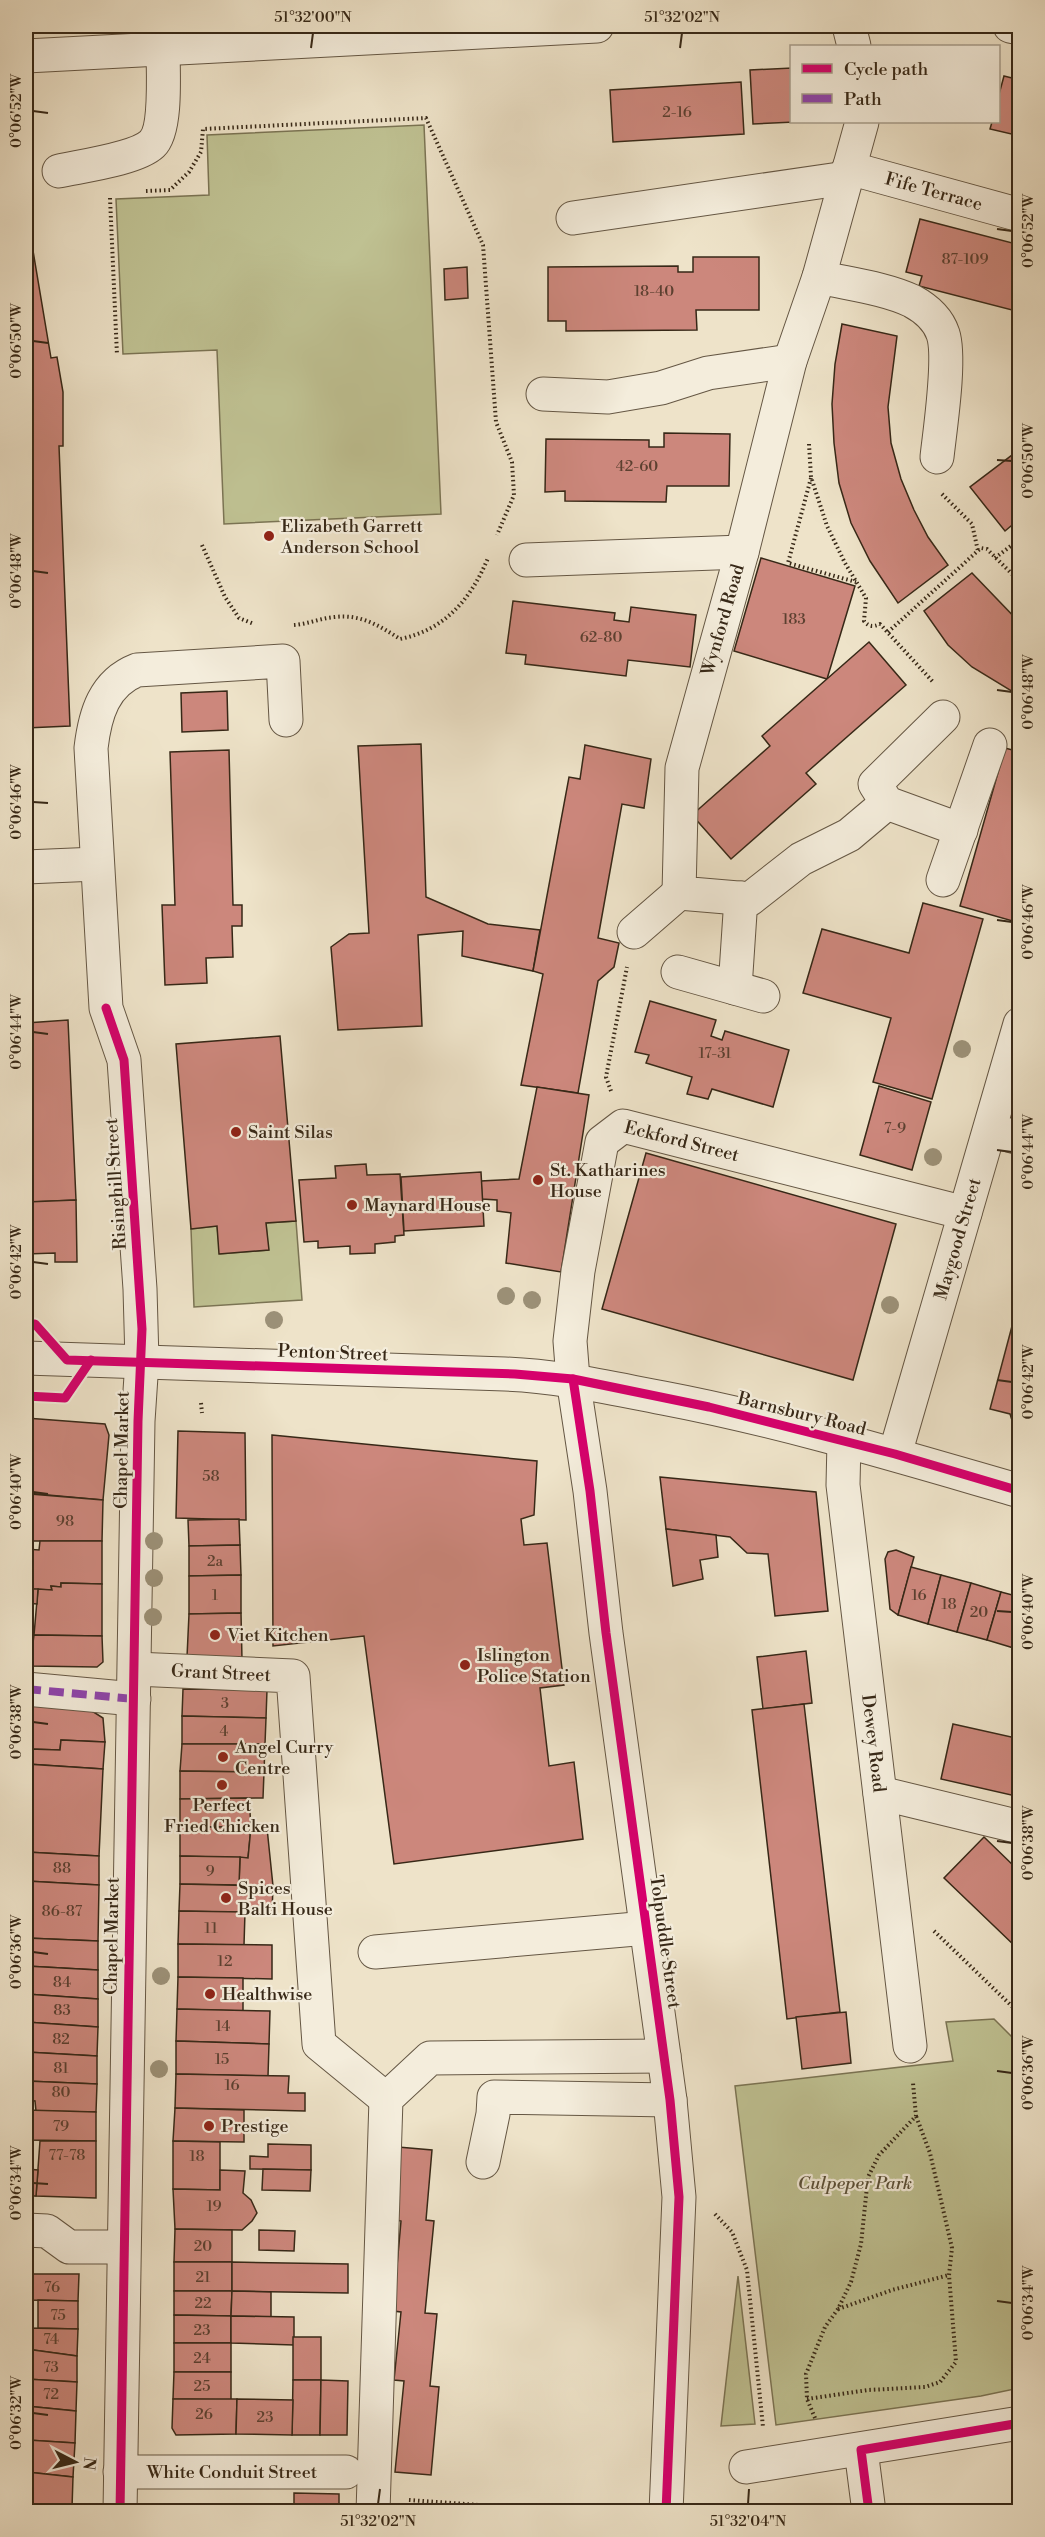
<svg xmlns="http://www.w3.org/2000/svg" width="1045" height="2537" font-family="'Libre Bodoni',serif">
<rect width="100%" height="100%" fill="#eee3c9"/>
<filter id="stains"><feTurbulence type="fractalNoise" baseFrequency=".00333" numOctaves="4"/><feColorMatrix values="0 0 0 0 .2 0 0 0 0 .09 0 0 0 0 .02 0 0 0 .5 -.17"/></filter>
<radialGradient id="worn" r=".72"><stop offset=".6" stop-color="#630" stop-opacity="0"/><stop offset="1" stop-color="#630" stop-opacity=".3"/></radialGradient>
<g fill="#bfc192" stroke="#7b7454" stroke-width="1.5">
<polygon points="424,125 441,514 224,524 217,350 123,354 116,199 209,195 207,135"/>
<polygon points="296,1221 302,1300 194,1307 191,1229 217,1226 220,1254 268,1250 266,1223"/>
<polygon points="994,2019 1019,2044 1019,2388 981,2396 776,2425 735,2086 953,2061 946,2022"/>
<polygon points="738,2276 755,2424 721,2426"/>
</g>
<g fill="#cc877c" stroke="#372817" stroke-width="1.5">
<polygon points="792,68 792,122 795,122 753,124 750,70"/>
<polygon points="1004,76 1020,80 1020,136 990,129 992,122 998,122 998,98"/>
<polygon points="741,82 744,134 613,142 610,90"/>
<polygon points="26,209 51,358 57,357 63,392 63,446 59,446 70,726 26,728"/>
<polygon points="920,219 1020,245 1020,312 919,286 922,276 906,272"/>
<polygon points="693,257 759,257 759,310 696,310 697,330 566,331 566,321 548,321 548,267 678,266 678,272 693,272"/>
<polygon points="467,267 468,298 445,300 444,269"/>
<polygon points="842,324 897,336 888,407 891,443 901,479 914,510 928,537 948,565 898,603 870,561 851,523 839,483 834,443 832,404 835,364"/>
<polygon points="664,433 730,434 729,486 667,486 666,502 565,501 565,491 545,492 546,439 649,440 649,447 664,447"/>
<polygon points="1020,449 1020,524 1017,521 1005,531 970,487"/>
<polygon points="761,558 855,586 827,679 734,651"/>
<polygon points="972,573 1020,623 1020,696 972,667 948,645 924,611"/>
<polygon points="513,601 615,613 614,620 629,622 631,607 696,615 690,667 628,660 626,676 525,664 526,655 506,653"/>
<polygon points="869,642 906,685 806,773 816,784 731,859 692,815 770,746 762,736"/>
<polygon points="227,691 228,730 182,732 181,693"/>
<polygon points="421,744 426,897 488,924 540,930 533,971 462,956 463,931 418,935 422,1026 338,1030 331,947 349,934 369,933 358,746"/>
<polygon points="585,745 651,759 644,808 622,804 598,938 619,943 614,967 598,981 578,1093 521,1085 543,974 533,971 569,777 580,779"/>
<polygon points="1005,748 1020,752 1020,923 960,906"/>
<polygon points="229,750 233,905 242,905 242,926 232,926 233,957 206,958 207,983 165,985 162,905 175,905 170,752"/>
<polygon points="923,903 983,919 932,1099 873,1082 891,1018 803,993 822,929 909,953"/>
<polygon points="650,1001 716,1020 711,1036 722,1040 725,1031 789,1050 773,1107 712,1089 708,1099 687,1094 692,1077 646,1063 649,1055 635,1052"/>
<polygon points="68,1020 76,1200 32,1202 32,1173 26,1173 26,1023"/>
<polygon points="280,1036 296,1221 266,1223 269,1250 219,1254 217,1226 191,1229 176,1044"/>
<polygon points="879,1086 931,1102 912,1170 860,1155"/>
<polygon points="537,1087 589,1095 561,1272 506,1263 511,1213 497,1211 497,1200 482,1199 481,1181 519,1179"/>
<polygon points="646,1153 896,1224 853,1380 602,1309"/>
<polygon points="366,1164 367,1175 400,1174 404,1235 395,1236 395,1242 375,1244 375,1253 350,1254 350,1246 318,1248 318,1241 304,1242 299,1180 336,1178 335,1166"/>
<polygon points="481,1172 484,1226 404,1231 401,1177"/>
<polygon points="76,1200 77,1262 55,1262 55,1253 26,1254 26,1202"/>
<polygon points="1020,1296 1020,1437 1017,1436 1010,1414 990,1409"/>
<polygon points="26,1418 105,1424 109,1435 103,1500 26,1493"/>
<polygon points="178,1431 245,1433 246,1520 176,1518"/>
<polygon points="272,1435 537,1461 534,1515 521,1519 524,1545 547,1543 564,1685 540,1688 549,1766 574,1762 583,1839 394,1864 364,1636 273,1646"/>
<polygon points="660,1477 816,1492 828,1611 775,1616 768,1554 747,1553 730,1537 666,1529"/>
<polygon points="26,1493 30,1494 26,1541"/>
<polygon points="30,1494 103,1500 102,1541 26,1541"/>
<polygon points="239,1519 240,1545 189,1546 188,1520"/>
<polygon points="666,1529 716,1535 718,1557 700,1560 703,1579 673,1586"/>
<polygon points="40,1541 102,1541 102,1584 61,1583 61,1587 51,1586 52,1590 26,1589 26,1549 39,1550"/>
<polygon points="240,1545 241,1575 189,1576 189,1546"/>
<polygon points="896,1550 914,1557 898,1615 890,1609 885,1559 888,1552"/>
<polygon points="911,1567 941,1575 928,1624 898,1615"/>
<polygon points="241,1575 241,1613 189,1614 189,1576"/>
<polygon points="941,1575 971,1583 957,1632 928,1624"/>
<polygon points="61,1583 102,1584 102,1636 34,1635 38,1589 52,1590 51,1586 61,1587"/>
<polygon points="971,1583 1001,1592 987,1640 957,1632"/>
<polygon points="26,1589 38,1589 37,1604 26,1603"/>
<polygon points="1001,1592 1020,1597 1020,1640 1017,1649 987,1640"/>
<polygon points="241,1613 242,1660 187,1657 189,1614"/>
<polygon points="34,1635 102,1636 103,1662 97,1667 30,1666"/>
<polygon points="806,1651 812,1703 763,1709 757,1657"/>
<polygon points="183,1689 267,1690 266,1718 182,1716"/>
<polygon points="26,1702 31,1702 28,1764 26,1764"/>
<polygon points="31,1702 92,1711 103,1718 105,1742 61,1740 60,1750 29,1749"/>
<polygon points="804,1704 840,2012 787,2019 752,1710"/>
<polygon points="182,1716 266,1718 265,1744 182,1744"/>
<polygon points="953,1724 1020,1739 1020,1797 941,1779"/>
<polygon points="61,1740 105,1742 103,1769 28,1764 29,1749 60,1750"/>
<polygon points="182,1744 265,1744 264,1772 180,1771"/>
<polygon points="26,1764 103,1769 99,1856 26,1852"/>
<polygon points="180,1771 264,1772 263,1798 180,1799"/>
<polygon points="249,1798 251,1827 180,1827 180,1799"/>
<polygon points="180,1827 251,1827 248,1858 180,1856"/>
<polygon points="251,1827 267,1828 273,1886 239,1885 240,1857 248,1858"/>
<polygon points="984,1837 1020,1872 1020,1951 944,1878"/>
<polygon points="26,1852 99,1856 99,1885 26,1881"/>
<polygon points="180,1856 240,1857 239,1885 180,1884"/>
<polygon points="26,1881 99,1885 98,1941 26,1938"/>
<polygon points="180,1884 273,1886 272,1913 179,1911"/>
<polygon points="179,1911 245,1912 244,1945 178,1944"/>
<polygon points="26,1938 98,1941 98,1970 26,1966"/>
<polygon points="178,1944 272,1945 272,1979 178,1977"/>
<polygon points="26,1966 98,1970 98,1999 26,1994"/>
<polygon points="178,1977 243,1978 243,2011 177,2009"/>
<polygon points="26,1994 98,1999 98,2027 26,2022"/>
<polygon points="177,2009 270,2011 269,2044 176,2041"/>
<polygon points="846,2012 851,2063 802,2069 796,2017"/>
<polygon points="26,2022 98,2027 97,2056 26,2052"/>
<polygon points="176,2041 269,2044 268,2076 176,2074"/>
<polygon points="26,2052 97,2056 97,2084 26,2081"/>
<polygon points="176,2074 289,2076 288,2093 305,2093 305,2111 175,2108"/>
<polygon points="26,2081 97,2084 96,2112 36,2111 35,2101 26,2100"/>
<polygon points="175,2108 244,2110 244,2142 173,2141"/>
<polygon points="26,2110 96,2112 96,2141 26,2140"/>
<polygon points="40,2141 96,2141 96,2198 36,2196"/>
<polygon points="173,2141 220,2142 220,2190 173,2189"/>
<polygon points="268,2144 311,2145 311,2170 250,2169 250,2156 268,2157"/>
<polygon points="398,2147 432,2150 426,2220 434,2221 425,2313 437,2314 430,2386 439,2387 431,2475 395,2472 404,2381 394,2380 401,2312 393,2311 401,2221 392,2219"/>
<polygon points="26,2169 38,2170 36,2196 26,2196"/>
<polygon points="263,2169 311,2170 310,2191 262,2190"/>
<polygon points="220,2170 245,2171 243,2193 251,2200 257,2213 252,2221 242,2230 175,2229 173,2189 220,2190"/>
<polygon points="175,2229 232,2230 232,2262 174,2262"/>
<polygon points="259,2230 295,2231 294,2251 259,2250"/>
<rect x="174" y="2262" width="58" height="29"/>
<polygon points="232,2262 348,2264 348,2293 232,2291"/>
<polygon points="26,2274 79,2274 78,2301 26,2300"/>
<polygon points="174,2291 232,2291 231,2316 174,2315"/>
<polygon points="232,2291 271,2292 271,2317 231,2316"/>
<polygon points="38,2300 78,2301 78,2329 38,2328"/>
<polygon points="174,2315 231,2316 231,2343 174,2343"/>
<polygon points="231,2316 294,2317 294,2345 231,2343"/>
<polygon points="26,2328 78,2329 77,2356 26,2349"/>
<rect x="293" y="2337" width="28" height="43"/>
<rect x="174" y="2343" width="57" height="29"/>
<polygon points="26,2349 77,2356 77,2382 26,2379"/>
<polygon points="174,2372 231,2372 231,2400 173,2399"/>
<polygon points="26,2379 77,2382 76,2411 26,2406"/>
<polygon points="293,2380 321,2380 320,2435 292,2435"/>
<polygon points="321,2380 348,2381 347,2435 320,2435"/>
<polygon points="173,2399 237,2399 236,2434 176,2435 172,2428"/>
<polygon points="237,2399 293,2400 292,2435 236,2434"/>
<polygon points="26,2406 76,2411 75,2443 26,2440"/>
<polygon points="28,2440 75,2443 73,2477 27,2472"/>
<polygon points="27,2472 73,2477 72,2508 26,2504"/>
<polygon points="294,2493 339,2494 339,2512 294,2512"/>
<polygon points="26,2504 72,2508 72,2512 26,2512"/>
</g>
<g fill="none" stroke-linecap="round" stroke-linejoin="round">
<g stroke="#655744" stroke-width="35">
<g id="minor">
<polyline points="849,26 854,46"/>
<polyline points="1010,26 1020,28"/>
<polyline points="26,56 597,26"/>
<polyline points="862,122 819,277 790,361 742,552 682,768 679,893 750,899 801,859 849,835 887,803"/>
<path id="s1" d="M849 168 1020 215"/>
<path d="M59 171C81 166 136 159 152 144 167 130 163 70 163 49"/>
<polyline points="573,218 846,178"/>
<path d="M819 277C849 284 884 288 912 301 925 308 938 319 943 334 951 358 940 429 937 457"/>
<polyline points="543,394 608,397 661,388 708,373 790,361"/>
<polyline points="526,560 742,552"/>
<polyline points="943,717 875,784 887,803 961,830"/>
<polyline points="26,867 97,864"/>
<polyline points="943,880 990,745"/>
<polyline points="634,932 679,893"/>
<polyline points="678,972 763,996"/>
<polyline points="735,988 741,898"/>
<polyline points="990,1130 1020,1138"/>
<path d="M26 1358 505 1374C559 1376 610 1388 663 1398 784 1421 902 1457 1020 1491"/>
<path id="s2" d="M844 1441 843 1485 910 2046"/>
<path id="s3" d="M895 1454 1020 1024"/>
<path id="s4" d="M135 1669 293 1676 319 2044 386 2099"/>
<polyline points="26,1689 134,1699"/>
<polyline points="880,1793 1020,1827"/>
<polyline points="375,1952 647,1928"/>
<polyline points="483,2162 493,2114 494,2097 670,2100"/>
<polyline points="26,2230 47,2231 69,2247 122,2247"/>
<polyline points="861,2450 869,2512"/>
<polyline points="746,2467 1020,2423"/>
<path id="s5" d="M120 2472H346"/>
<path d="M120 2512 138 1421 142 1361 140 1289 124 1060 106 1008 91 748C95 714 104 683 137 670L283 661 286 720"/>
<polyline points="373,2512 386,2099 430,2058 664,2056"/>
<path id="s6" d="M666 2512 679 2197 670 2100 606 1633 590 1491 573 1379 570 1341 578 1271 602 1142 623 1126 965 1213"/>
</g>
</g>
<g stroke="#372817" stroke-width="4" stroke-dasharray="1.5 3" stroke-linecap="butt">
<polyline points="146,191 170,190 189,172 201,152 203,129 426,118 483,245 496,422 512,462 514,495 497,535"/>
<polyline points="110,198 117,355"/>
<path d="M809 444 811 477 827 526 845 563 866 598 864 621C869 627 873 627 880 624L934 683"/>
<polyline points="811,478 788,563 856,582"/>
<polyline points="942,494 972,524 978,551"/>
<polyline points="202,545 225,597 239,618 254,624"/>
<polyline points="995,558 1020,539"/>
<path d="M294 625C308 624 321 618 335 617 361 614 380 626 400 639 445 630 471 599 488 558"/>
<polyline points="888,632 981,548 987,549 1020,582"/>
<polyline points="611,1091 606,1077 627,967"/>
<polyline points="201,1403 202,1413"/>
<polyline points="934,1931 1020,2014"/>
<polyline points="715,2214 732,2232 747,2270 763,2427"/>
<polyline points="838,2309 892,2290 949,2275"/>
<polyline points="807,2399 868,2390 925,2387 940,2382 956,2362 949,2275 952,2248 930,2153 916,2116"/>
<polyline points="815,2418 807,2399 806,2374 825,2327 838,2309 851,2282 861,2244 868,2177 879,2155 916,2116 913,2083"/>
<polyline points="409,2500 578,2512"/>
</g>
<use href="#minor" stroke="#f4eddc" stroke-width="33"/>
<polyline stroke="#8e44ad" stroke-width="8" stroke-dasharray="15 8" stroke-linecap="butt" points="26,1689 134,1699"/>
<g stroke="#f4eddc" stroke-width="13">
<g id="cycleway">
<polyline points="106,1008 124,1060 142,1329 138,1421 120,2512"/>
<polyline points="26,1324 35,1324 67,1360 515,1374 573,1379 709,1407 895,1454 1020,1491"/>
<polyline points="573,1379 590,1491 606,1633 670,2100 679,2197 666,2512"/>
<polyline points="26,1396 65,1398 91,1360"/>
<polyline points="869,2512 861,2450 1020,2423"/>
</g>
</g>
<use href="#cycleway" stroke="#d6006c" stroke-width="9"/>
</g>
<g fill="#9c9178">
<circle cx="962" cy="1049" r="9"/>
<circle cx="933" cy="1157" r="9"/>
<circle cx="506" cy="1296" r="9"/>
<circle cx="532" cy="1300" r="9"/>
<circle cx="890" cy="1305" r="9"/>
<circle cx="274" cy="1320" r="9"/>
<circle cx="154" cy="1541" r="9"/>
<circle cx="154" cy="1578" r="9"/>
<circle cx="153" cy="1617" r="9"/>
<circle cx="161" cy="1976" r="9"/>
<circle cx="159" cy="2069" r="9"/>
</g>
<path fill="none" stroke="#372817" stroke-width="2" d="M311 48 313 33M680 48 682 33M33 111 48 113M997 229 1012 231M33 341 48 343M997 460 1012 461M33 571 48 573M997 690 1012 692M33 802 48 803M997 920 1012 922M33 1032 48 1034M997 1150 1012 1152M33 1262 48 1264M997 1380 1012 1382M33 1492 48 1494M997 1611 1012 1612M33 1722 48 1724M997 1841 1012 1843M33 1952 48 1954M997 2071 1012 2073M33 2183 48 2184M997 2301 1012 2303M33 2413 48 2415M378 2504 380 2489M748 2504 749 2489"/>
<g fill="#8f2418" stroke="#f4eddc" stroke-width="2">
<circle cx="269" cy="536" r="6"/>
<circle cx="236" cy="1132" r="6"/>
<circle cx="538" cy="1180" r="6"/>
<circle cx="352" cy="1205" r="6"/>
<circle cx="215" cy="1635" r="6"/>
<circle cx="465" cy="1665" r="6"/>
<circle cx="223" cy="1757" r="6"/>
<circle cx="222" cy="1785" r="6"/>
<circle cx="226" cy="1898" r="6"/>
<circle cx="210" cy="1994" r="6"/>
<circle cx="209" cy="2126" r="6"/>
</g>
<g text-anchor="middle" dominant-baseline="central" stroke-width="4.5" stroke-linejoin="round" paint-order="stroke">
<g font-size="15" fill="#5c4030">
<text x="677" y="112">2-16</text>
<text x="965" y="259">87-109</text>
<text x="654" y="291">18-40</text>
<text x="637" y="466">42-60</text>
<text x="794" y="619">183</text>
<text x="601" y="637">62-80</text>
<text x="715" y="1053">17-31</text>
<text x="895" y="1128">7-9</text>
<text x="211" y="1476">58</text>
<text x="65" y="1521">98</text>
<text x="215" y="1561">2a</text>
<text x="215" y="1595">1</text>
<text x="919" y="1595">16</text>
<text x="949" y="1604">18</text>
<text x="979" y="1612">20</text>
<text x="225" y="1703">3</text>
<text x="224" y="1731">4</text>
<text x="62" y="1868">88</text>
<text x="210" y="1871">9</text>
<text x="62" y="1911">86-87</text>
<text x="211" y="1928">11</text>
<text x="225" y="1961">12</text>
<text x="62" y="1982">84</text>
<text x="62" y="2010">83</text>
<text x="223" y="2026">14</text>
<text x="61" y="2039">82</text>
<text x="222" y="2059">15</text>
<text x="61" y="2068">81</text>
<text x="232" y="2085">16</text>
<text x="61" y="2092">80</text>
<text x="61" y="2126">79</text>
<text x="67" y="2155">77-78</text>
<text x="197" y="2156">18</text>
<text x="214" y="2206">19</text>
<text x="203" y="2246">20</text>
<text x="203" y="2277">21</text>
<text x="52" y="2287">76</text>
<text x="203" y="2303">22</text>
<text x="58" y="2315">75</text>
<text x="202" y="2330">23</text>
<text x="51" y="2339">74</text>
<text x="202" y="2358">24</text>
<text x="51" y="2367">73</text>
<text x="202" y="2386">25</text>
<text x="51" y="2394">72</text>
<text x="204" y="2414">26</text>
<text x="265" y="2417">23</text>
</g>
<g font-size="18" fill="#372817" stroke="#f4eddc">
<text stroke="none"><textPath href="#s1" startOffset="88">Fife Terrace</textPath></text>
<text transform="translate(723 620) rotate(-74)">Wynford Road</text>
<text stroke="none"><textPath href="#s6" startOffset="1467">Eckford Street</textPath></text>
<text transform="translate(116 1184) rotate(-94)">Risinghill Street</text>
<text stroke="none"><textPath href="#s3" startOffset="224">Maygood Street</textPath></text>
<text transform="translate(333 1353) rotate(2)">Penton Street</text>
<text transform="translate(802 1414) rotate(14)">Barnsbury Road</text>
<text transform="translate(122 1450) rotate(-89)">Chapel Market</text>
<text stroke="none"><textPath href="#s4" startOffset="86">Grant Street</textPath></text>
<text stroke="none"><textPath href="#s2" startOffset="304">Dewey Road</textPath></text>
<text transform="translate(112 1936) rotate(-89)">Chapel Market</text>
<text transform="translate(665 1942) rotate(82)">Tolpuddle Street</text>
<text stroke="none"><textPath href="#s5" startOffset="112">White Conduit Street</textPath></text>
</g>
<g font-size="18" fill="#372817" stroke="#f4eddc" text-anchor="start">
<text x="281" y="526">Elizabeth Garrett<tspan x="281" dy="21">Anderson School</tspan></text>
<text x="248" y="1132">Saint Silas</text>
<text x="550" y="1170">St. Katharines<tspan x="550" dy="21">House</tspan></text>
<text x="364" y="1205">Maynard House</text>
<text x="227" y="1635">Viet Kitchen</text>
<text x="477" y="1655">Islington<tspan x="477" dy="21">Police Station</tspan></text>
<text x="235" y="1747">Angel Curry<tspan x="235" dy="21">Centre</tspan></text>
<text x="222" y="1805" text-anchor="middle">Perfect<tspan x="222" dy="21">Fried Chicken</tspan></text>
<text x="238" y="1888">Spices<tspan x="238" dy="21">Balti House</tspan></text>
<text x="222" y="1994">Healthwise</text>
<text x="221" y="2126">Prestige</text>
</g>
<g font-size="18" font-style="italic" fill="#594e36" stroke="#f4eddc">
<text x="855" y="2183">Culpeper Park</text>
</g>
</g>
<rect width="1045" height="2537" fill="none" stroke="#eee3c9" stroke-width="66"/>
<rect x="790" y="45" width="210" height="78" fill="#f4eddc" stroke="#a89e8d" stroke-width="1.5"/>
<rect x="802" y="64" width="30" height="9" fill="#d6006c" stroke="#a89e8d" stroke-width="1.5"/>
<text x="844" y="75" font-size="18" fill="#372817">Cycle path</text>
<rect x="802" y="94" width="30" height="9" fill="#8e44ad" stroke="#a89e8d" stroke-width="1.5"/>
<text x="844" y="105" font-size="18" fill="#372817">Path</text>
<g transform="translate(75 2462) rotate(97)" stroke="#f4eddc" stroke-width="4.5" paint-order="stroke">
<path d="M0-4.5L10 22L0 15L-10 22Z" fill="#372817"/>
<text y="-9" font-size="16" font-weight="bold" text-anchor="middle" fill="#372817">N</text>
</g>
<rect x="33" y="33" width="979" height="2471" fill="none" stroke="#372817" stroke-width="2"/>
<g font-size="15" text-anchor="middle" fill="#372817">
<text x="313" y="22">51°32'00"N</text>
<text x="682" y="22">51°32'02"N</text>
<text transform="translate(16 111) rotate(-90)" y="5">0°06'52"W</text>
<text transform="translate(1028 231) rotate(-90)" y="5">0°06'52"W</text>
<text transform="translate(16 341) rotate(-90)" y="5">0°06'50"W</text>
<text transform="translate(1028 461) rotate(-90)" y="5">0°06'50"W</text>
<text transform="translate(16 571) rotate(-90)" y="5">0°06'48"W</text>
<text transform="translate(1028 692) rotate(-90)" y="5">0°06'48"W</text>
<text transform="translate(16 802) rotate(-90)" y="5">0°06'46"W</text>
<text transform="translate(1028 922) rotate(-90)" y="5">0°06'46"W</text>
<text transform="translate(16 1032) rotate(-90)" y="5">0°06'44"W</text>
<text transform="translate(1028 1152) rotate(-90)" y="5">0°06'44"W</text>
<text transform="translate(16 1262) rotate(-90)" y="5">0°06'42"W</text>
<text transform="translate(1028 1382) rotate(-90)" y="5">0°06'42"W</text>
<text transform="translate(16 1492) rotate(-90)" y="5">0°06'40"W</text>
<text transform="translate(1028 1612) rotate(-90)" y="5">0°06'40"W</text>
<text transform="translate(16 1722) rotate(-90)" y="5">0°06'38"W</text>
<text transform="translate(1028 1843) rotate(-90)" y="5">0°06'38"W</text>
<text transform="translate(16 1952) rotate(-90)" y="5">0°06'36"W</text>
<text transform="translate(1028 2073) rotate(-90)" y="5">0°06'36"W</text>
<text transform="translate(16 2183) rotate(-90)" y="5">0°06'34"W</text>
<text transform="translate(1028 2303) rotate(-90)" y="5">0°06'34"W</text>
<text transform="translate(16 2413) rotate(-90)" y="5">0°06'32"W</text>
<text x="378" y="2526">51°32'02"N</text>
<text x="748" y="2526">51°32'04"N</text>
</g>
<rect width="100%" height="100%" filter="url(#stains)"/>
<rect width="100%" height="100%" fill="url(#worn)"/>
</svg>
